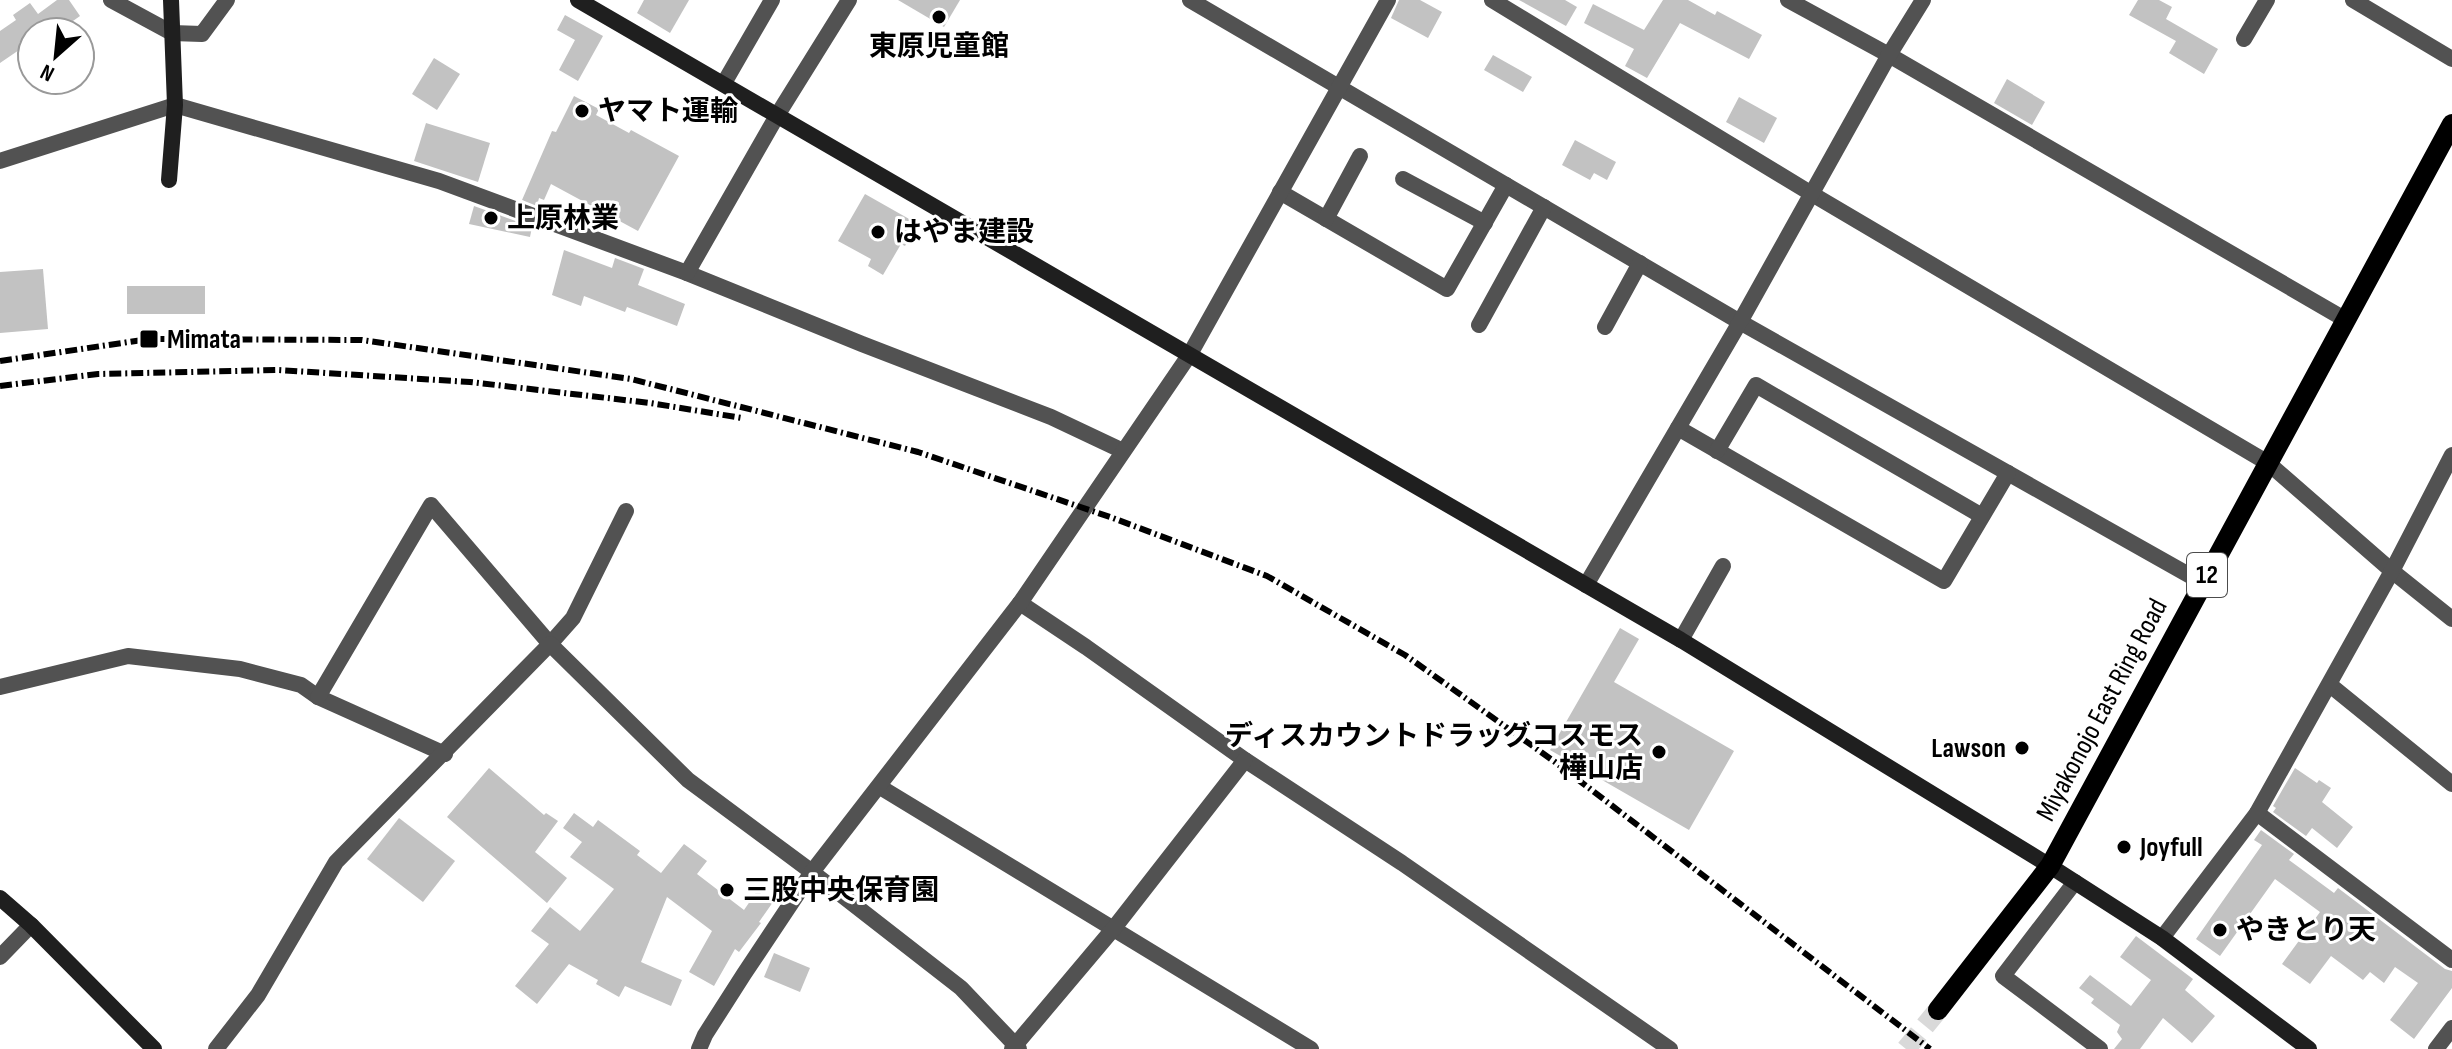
<svg xmlns="http://www.w3.org/2000/svg" width="2452" height="1049" font-family="'Sofia Sans Condensed','Noto Sans JP',sans-serif">
<rect width="100%" height="100%" fill="#fff"/>
<g fill="#c2c2c2">
<polygon points="57,0 69,0 80,16 63,28 56,18 32,32 32,34 19,43 22,48 0,63 0,31 16,20 13,15 30,3 38,14"/>
<polygon points="644,0 689,0 670,33 637,13"/>
<polygon points="898,0 960,0 944,27"/>
<polygon points="1399,0 1420,0 1442,12 1428,38 1391,18"/>
<polygon points="1519,0 1565,0 1577,7 1566,26"/>
<polygon points="1663,0 1688,0 1715,15 1717,11 1762,35 1749,59 1680,23 1647,78 1625,66 1634,49 1584,23 1593,4 1644,30"/>
<polygon points="2138,0 2159,0 2172,7 2166,19 2218,49 2204,74 2169,53 2176,41 2129,15"/>
<polygon points="565,15 603,36 578,81 559,70 575,40 557,30"/>
<polygon points="1493,55 1532,77 1523,92 1484,70"/>
<polygon points="434,58 460,74 437,110 412,94"/>
<polygon points="2007,79 2045,102 2032,125 1994,103"/>
<polygon points="574,96 599,109 596,115 629,133 631,130 679,156 638,231 551,184 544,200 539,198 537,206 522,200 552,131 556,132"/>
<polygon points="1739,97 1777,118 1764,143 1726,122"/>
<polygon points="426,123 490,143 478,182 414,161"/>
<polygon points="1575,140 1616,162 1607,180 1594,173 1590,180 1562,165"/>
<polygon points="865,194 918,224 905,246 901,244 883,275 868,266 871,259 838,241"/>
<polygon points="474,206 532,227 530,237 469,224"/>
<polygon points="564,250 612,268 615,258 644,269 638,285 685,304 677,326 627,307 625,312 584,296 581,306 552,295"/>
<polygon points="43,269 48,329 0,333 0,272"/>
<rect x="127" y="286" width="78" height="28"/>
<polygon points="1620,628 1639,639 1614,682 1734,751 1689,830 1550,750"/>
<polygon points="489,768 544,815 546,813 558,821 535,852 567,878 547,903 447,817"/>
<polygon points="2295,768 2317,783 2319,780 2331,788 2322,802 2353,827 2337,848 2312,828 2306,836 2273,812 2276,808 2273,806"/>
<polygon points="574,813 593,827 598,820 640,851 637,855 661,873 684,844 707,861 697,874 744,910 757,891 773,902 759,922 761,923 739,952 735,949 714,986 689,972 712,931 667,897 641,962 682,980 671,1006 625,986 619,997 596,984 598,980 569,964 537,1004 515,986 549,944 531,931 550,907 580,931 614,889 570,857 582,842 563,828"/>
<polygon points="399,818 455,861 423,902 367,859"/>
<polygon points="2261,830 2294,854 2289,860 2334,893 2338,888 2445,969 2452,971 2452,988 2414,1039 2390,1020 2418,983 2395,967 2384,983 2370,972 2363,980 2331,956 2310,984 2282,964 2320,912 2275,879 2220,956 2196,939 2262,845 2254,840"/>
<polygon points="2136,936 2193,979 2185,990 2215,1016 2192,1043 2163,1018 2140,1049 2114,1049 2122,1039 2117,1032 2120,1025 2091,1003 2094,999 2079,988 2090,975 2131,1006 2151,980 2120,957"/>
<polygon points="774,953 810,968 800,992 764,977"/>
</g>
<g fill="none" stroke-linecap="round" stroke-linejoin="round">
<polyline stroke="#d9d9d9" stroke-width="20" stroke-dasharray="20 10" stroke-linecap="butt" points="1906,1049 1938,1010"/>
<g stroke="#525252" stroke-width="16">
<polyline points="111,0 172,33 202,34 227,0"/>
<polyline points="1190,0 1740,322 2203,583"/>
<polyline points="1492,0 1812,194 2268,463 2392,571 2452,619"/>
<polyline points="1788,0 1889,55 2346,320"/>
<polyline points="2353,0 2452,59"/>
<polyline points="2244,39 2267,0"/>
<polyline points="724,83 772,0"/>
<polyline points="0,161 175,105 439,181 687,273 862,344 1051,417 1123,451"/>
<polyline points="1403,179 1485,223"/>
<polyline points="1280,192 1447,289 1506,185"/>
<polyline points="1326,219 1360,156"/>
<polyline points="687,273 778,114 849,0"/>
<polyline points="1479,325 1544,207"/>
<polyline points="1605,327 1640,263"/>
<polyline points="1678,428 1944,581 2008,473"/>
<polyline points="1717,451 1756,385 1982,516"/>
<polyline points="1586,585 1740,322 1889,55 1923,0"/>
<polyline points="1020,603 1086,647 1245,760 1402,863 1670,1049"/>
<polyline points="1681,640 1723,566"/>
<polyline points="2330,685 2452,784"/>
<polyline points="0,687 128,656 240,669 301,685 318,697 445,754"/>
<polyline points="318,697 431,505 550,644 573,618 626,511"/>
<polyline points="880,787 1311,1049"/>
<polyline points="2257,813 2452,960"/>
<polyline points="2075,882 2003,976 2100,1049"/>
<polyline points="2162,938 2257,813 2392,571 2452,455"/>
<polyline points="0,957 31,925"/>
<polyline points="216,1049 258,995 336,862 550,644 688,780 812,872 961,988 1019,1049"/>
<polyline points="699,1049 705,1035 744,974 812,872 1020,603 1190,354 1388,0"/>
<polyline points="1012,1049 1114,928 1245,760"/>
<polyline points="2436,1049 2452,1028"/>
</g>
<g stroke="#1f1f1f" stroke-width="16">
<polyline points="578,0 1681,640 2050,866 2162,938 2309,1049"/>
<polyline points="169,180 175,105 171,0"/>
<polyline points="0,898 31,925 154,1049"/>
</g>
<polyline stroke="#000" stroke-width="20" points="1938,1010 2050,866 2452,124"/>
<g stroke="#000" stroke-width="6" stroke-dasharray="12 4 2 4" stroke-linecap="butt">
<polyline points="0,361 149,339 362,340 631,379 918,452 1110,517 1267,576 1405,655 1555,762 1930,1049"/>
<polyline points="0,386 98,374 279,370 470,382 650,403 742,418"/>
</g>
</g>
<g fill="#000" stroke="#fff" stroke-width="3">
<circle cx="939" cy="17" r="8"/>
<circle cx="582" cy="111" r="8"/>
<circle cx="491" cy="218" r="8"/>
<circle cx="878" cy="232" r="8"/>
<rect x="139" y="329" width="20" height="20" rx="4"/>
<circle cx="2022" cy="748" r="8"/>
<circle cx="1659" cy="752" r="8"/>
<circle cx="2124" cy="847" r="8"/>
<circle cx="727" cy="890" r="8"/>
<circle cx="2220" cy="930" r="8"/>
</g>
<g text-anchor="middle" dominant-baseline="central" stroke-width="6" stroke-linejoin="round" paint-order="stroke">
<rect fill="#fff" stroke="#4c4c4c" stroke-width="2" x="2187" y="553" width="40" height="44" rx="6"/>
<g font-size="26" font-weight="bold" fill="#000">
<text x="2207" y="575">12</text>
</g>
<g font-size="28" font-weight="bold" fill="#000" stroke="#fff" text-anchor="start">
<text x="939" y="46" text-anchor="middle">東原児童館</text>
<text x="598" y="111">ヤマト運輸</text>
<text x="507" y="218">上原林業</text>
<text x="894" y="232">はやま建設</text>
<text x="167" y="339">Mimata</text>
<text x="1643" y="736" text-anchor="end">ディスカウントドラッグコスモス<tspan x="1643" dy="32">樺山店</tspan></text>
<text x="2006" y="748" text-anchor="end">Lawson</text>
<text x="2140" y="847">Joyfull</text>
<text x="743" y="890">三股中央保育園</text>
<text x="2236" y="930">やきとり天</text>
</g>
<g font-size="28" fill="#000" stroke="#fff">
<text transform="translate(2102 710) rotate(-62)">Miyakonojo East Ring Road</text>
</g>
</g>
<g transform="translate(56 56) rotate(207)"><circle r="38" fill="#ffffff" stroke="#999999" stroke-width="2"/>
<path d="M0-6L14 30L0 20L-14 30Z" fill="#000000"/>
<text y="-12" font-size="22" font-weight="bold" text-anchor="middle" fill="#000000">N</text>
</g>
</svg>
